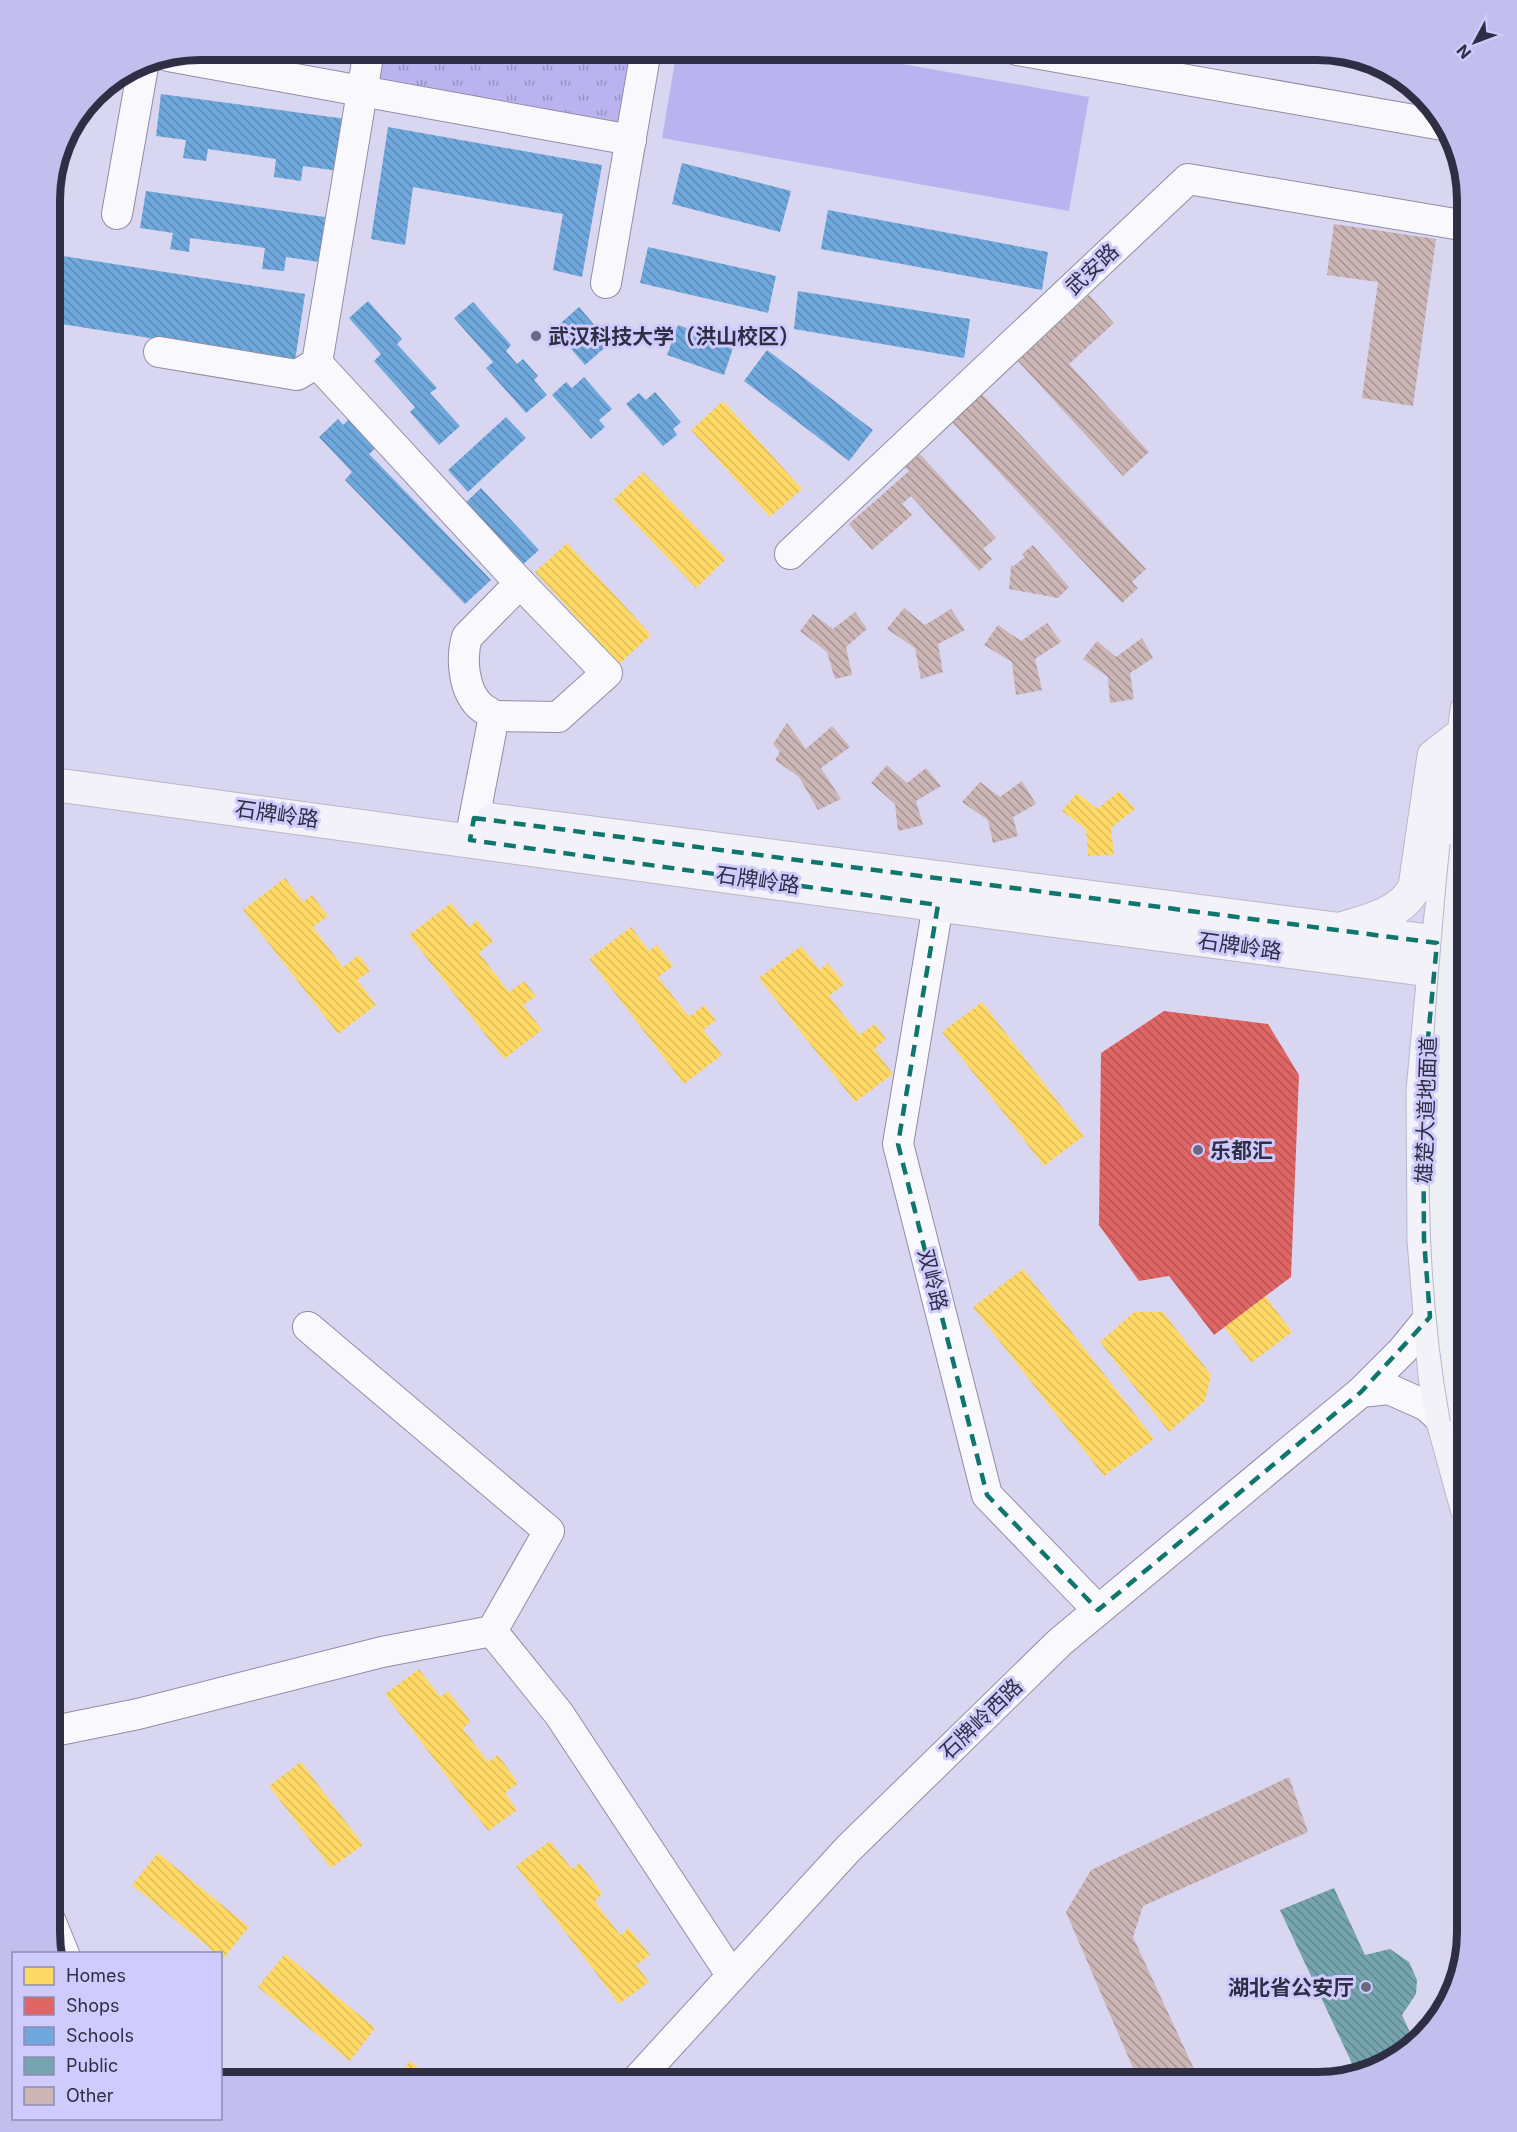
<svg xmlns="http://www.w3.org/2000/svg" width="1517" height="2132" font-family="Inter,'Noto Sans SC',sans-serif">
<defs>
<pattern id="park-tufts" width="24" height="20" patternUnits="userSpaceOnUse" patternTransform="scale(1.5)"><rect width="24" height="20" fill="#bab3ef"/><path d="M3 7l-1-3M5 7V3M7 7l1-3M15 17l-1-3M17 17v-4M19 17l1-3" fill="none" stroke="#9892c3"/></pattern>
<pattern id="homes-back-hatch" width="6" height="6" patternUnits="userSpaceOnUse" patternTransform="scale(1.5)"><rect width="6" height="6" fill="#ffd966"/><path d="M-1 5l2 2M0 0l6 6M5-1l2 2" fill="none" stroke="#dbbb5a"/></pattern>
<pattern id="shops-back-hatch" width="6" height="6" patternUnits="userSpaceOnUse" patternTransform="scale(1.5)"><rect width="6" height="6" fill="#e06666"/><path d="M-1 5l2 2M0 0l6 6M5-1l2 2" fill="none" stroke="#b65456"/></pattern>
<pattern id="schools-back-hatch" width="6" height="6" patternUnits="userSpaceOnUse" patternTransform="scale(1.5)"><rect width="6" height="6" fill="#6fa8dc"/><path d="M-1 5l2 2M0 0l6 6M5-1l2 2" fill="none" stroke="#5c89b4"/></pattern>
<pattern id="public-back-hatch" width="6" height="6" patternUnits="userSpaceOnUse" patternTransform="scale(1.5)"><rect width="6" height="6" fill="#76a5af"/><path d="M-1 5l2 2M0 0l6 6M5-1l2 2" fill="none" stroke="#618790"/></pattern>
<pattern id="building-back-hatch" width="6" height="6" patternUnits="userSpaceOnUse" patternTransform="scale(1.5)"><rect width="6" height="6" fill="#cbb5b5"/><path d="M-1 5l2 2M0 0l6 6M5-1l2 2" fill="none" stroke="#a59495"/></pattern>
</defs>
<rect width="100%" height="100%" fill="#d8d6f1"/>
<polygon fill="#bab3ef" points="677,50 824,50 1089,97 1069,211 662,138"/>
<polygon fill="url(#park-tufts)" points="369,50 646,50 631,140 361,91"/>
<g fill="url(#homes-back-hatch)">
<polygon points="723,401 802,489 770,517 691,430"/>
<polygon points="643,472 726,559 696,588 613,500"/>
<polygon points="567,543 651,635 619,664 535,572"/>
<polygon points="1119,791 1135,809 1111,828 1114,855 1088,856 1086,829 1062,811 1077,793 1097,809"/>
<polygon points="285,878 303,902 312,895 328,916 313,927 343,967 359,955 370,971 357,980 376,1005 338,1034 243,910"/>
<polygon points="451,903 469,927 477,920 493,941 479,953 509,992 524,981 536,996 523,1005 542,1030 504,1059 409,935"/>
<polygon points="631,927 649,951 657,945 673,966 658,977 689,1017 704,1005 716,1020 703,1030 722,1055 684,1084 589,959"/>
<polygon points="801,946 820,970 828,963 844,984 829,996 859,1035 875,1024 886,1039 874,1049 893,1074 855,1102 759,978"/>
<polygon points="982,1002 1084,1136 1044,1166 942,1032"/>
<polygon points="1217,1231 1292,1332 1251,1363 1176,1262"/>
<polygon points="1023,1269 1154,1439 1104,1476 973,1307"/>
<polygon points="1134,1312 1163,1312 1211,1375 1205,1401 1169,1432 1100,1342"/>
<polygon points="419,1669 440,1697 448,1691 470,1721 463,1729 488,1762 498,1755 518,1783 505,1793 517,1810 488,1831 385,1694"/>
<polygon points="301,1762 363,1845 331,1868 269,1786"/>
<polygon points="550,1841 572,1869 580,1863 602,1893 595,1902 620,1935 629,1928 650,1955 636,1965 649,1982 619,2004 516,1866"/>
<polygon points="158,1853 249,1927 223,1959 220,1954 217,1954 132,1885"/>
<polygon points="285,1954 375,2028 350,2061 258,1987"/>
<polygon points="410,2061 437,2082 393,2082"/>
</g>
<polygon fill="url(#shops-back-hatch)" points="1164,1011 1268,1024 1299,1075 1291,1277 1214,1335 1169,1276 1139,1281 1099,1225 1101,1053"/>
<g fill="url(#schools-back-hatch)">
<polygon points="248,50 287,50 286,58"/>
<polygon points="161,94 346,119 339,171 303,166 301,181 274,177 276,159 208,149 206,161 183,158 186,140 156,136"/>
<polygon points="388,127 602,165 582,277 553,270 563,214 413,187 405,245 371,239"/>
<polygon points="682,163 791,191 780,232 672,204"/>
<polygon points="146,191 325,217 319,262 286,257 284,271 262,269 265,248 190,238 189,252 170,249 173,233 140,228"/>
<polygon points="828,210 1048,252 1042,290 821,249"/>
<polygon points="648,247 776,276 768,313 640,283"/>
<polygon points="50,254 305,294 295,361 55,323 58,305 50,304"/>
<polygon points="798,291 970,319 964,358 794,329"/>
<polygon points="368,301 402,339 397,344 437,388 430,393 460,426 439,445 410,412 415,407 374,361 381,354 349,318"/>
<polygon points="473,302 511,345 506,351 517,364 523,359 538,376 534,380 547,395 526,413 486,368 493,362 454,318"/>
<polygon points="579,307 610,343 585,365 554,329"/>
<polygon points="678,325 734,345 724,375 667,355"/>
<polygon points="767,350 873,430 849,461 744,381"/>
<polygon points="584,377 612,409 599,420 605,427 591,439 552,395 566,382 572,388"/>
<polygon points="655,392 681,422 673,429 677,435 663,446 626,404 639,393 646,400"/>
<polygon points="506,417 526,438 468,492 448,470"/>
<polygon points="350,418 377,447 369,454 491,580 465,604 345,480 352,472 319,437 338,419 343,425"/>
<polygon points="481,488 539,550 521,566 463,505"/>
</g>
<polygon fill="url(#public-back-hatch)" points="1334,1888 1365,1955 1390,1949 1409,1962 1417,1980 1416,1994 1402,2015 1414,2041 1393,2062 1356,2072 1280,1910"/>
<g fill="url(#building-back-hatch)">
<polygon points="1334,224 1436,239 1413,406 1362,398 1378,282 1327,275"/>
<polygon points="1089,295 1114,323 1069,364 1149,452 1123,476 1017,360"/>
<polygon points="981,393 1146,569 1132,582 1138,588 1122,603 951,421"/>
<polygon points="920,454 996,538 983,549 992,559 979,571 911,496 902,504 912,515 872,550 849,524 909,471 905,467"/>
<polygon points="1033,545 1069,587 1058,598 1009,589 1011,566 1014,566 1025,557 1022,554"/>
<polygon points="904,608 925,625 951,609 965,630 938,644 943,672 921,679 915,648 887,629"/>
<polygon points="855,612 867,629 846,647 852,675 835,679 827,652 800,631 813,614 833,629"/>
<polygon points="1047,623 1061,642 1035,659 1042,690 1016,695 1012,662 984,645 998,625 1021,641"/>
<polygon points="1142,638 1153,658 1130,673 1134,699 1110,703 1108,677 1083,659 1097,641 1116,657"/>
<polygon points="787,723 806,749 832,726 850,747 821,768 841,799 818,810 799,777 775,760 780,752 773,744"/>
<polygon points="887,765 907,783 926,768 941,786 916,801 923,825 898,831 895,804 871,783"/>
<polygon points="1022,781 1036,804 1013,817 1018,836 993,843 988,820 962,802 980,782 1000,797"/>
<polygon points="1289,1777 1308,1832 1143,1906 1133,1937 1200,2082 1139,2082 1066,1912 1091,1870"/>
</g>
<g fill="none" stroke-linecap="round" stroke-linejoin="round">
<g stroke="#908ea4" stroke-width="32">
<g id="minor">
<polyline points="1017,50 1448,126"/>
<polyline points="168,56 631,140"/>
<polyline points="117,214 144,61"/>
<polyline points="606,283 646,50"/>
<polyline points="159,352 297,375 317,363 369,50"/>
<polyline points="317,363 520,583 607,673 558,717 494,716"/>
<polyline points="790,554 1188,179 1467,226"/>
<path d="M470 840 494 716C489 712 483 709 479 705 463 689 461 657 467 637L520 583"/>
<polyline points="938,905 898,1144 987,1495 1098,1610"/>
<polyline points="1466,1280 1463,1187 1467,1119"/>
<polyline points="1430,1317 1403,1350 1361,1392 1389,1389 1427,1406 1443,1421"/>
<polyline points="308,1327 549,1531 492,1631 559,1714 732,1976"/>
<polyline points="54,1731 138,1714 382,1652 492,1631"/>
<polyline points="50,1920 64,1954"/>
<polyline points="635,2082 848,1849 1060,1642 1361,1392"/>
</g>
</g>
<g stroke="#b8b8c7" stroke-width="35">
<g id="major">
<polyline points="50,784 938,905 1467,975"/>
<polyline points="492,820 1467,946"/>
<path d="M1344 928C1371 920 1402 913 1415 887L1434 756 1465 732"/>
<polyline points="1467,1508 1443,1421 1435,1376 1424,1240 1423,1091 1434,972 1467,710"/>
</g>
</g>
<use href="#minor" stroke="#f9f9fd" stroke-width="30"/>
<use href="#major" stroke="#f2f2f8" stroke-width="33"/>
<g stroke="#b8b8c7" stroke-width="35" stroke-linecap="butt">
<path id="highway-bridge" d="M1467 1418C1440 1268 1443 1129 1455 978 1459 934 1462 890 1467 846"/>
</g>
<use href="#highway-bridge" stroke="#eeeef5" stroke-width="33"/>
</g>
<path fill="none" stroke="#0f766e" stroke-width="4.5" stroke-dasharray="12 8" stroke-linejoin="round" d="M474 818 1437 943 1423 1091 1424 1240 1430 1317 1361 1392 1098 1610 987 1495 898 1144 938 905 470 840Z"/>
<g fill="#6b6981" stroke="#cfcbfc" stroke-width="2">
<circle cx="536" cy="336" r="6"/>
<circle cx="1198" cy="1150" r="6"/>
<circle cx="1366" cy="1987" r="6"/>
</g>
<g text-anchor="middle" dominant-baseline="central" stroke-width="6" stroke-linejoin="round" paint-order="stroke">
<g font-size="21" fill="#302e45" stroke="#cfcbfc">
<text transform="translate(1092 269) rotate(-43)">武安路</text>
<text transform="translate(277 814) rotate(8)">石牌岭路</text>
<text transform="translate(758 880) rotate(8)">石牌岭路</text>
<text transform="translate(1240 946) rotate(8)">石牌岭路</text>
<text transform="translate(1426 1110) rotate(-88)">雄楚大道地面道</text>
<text transform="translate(933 1280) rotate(76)">双岭路</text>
<text transform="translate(981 1719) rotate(-44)">石牌岭西路</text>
</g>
<g font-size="21" font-weight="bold" fill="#302e45" stroke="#cfcbfc" text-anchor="start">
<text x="548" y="336">武汉科技大学（洪山校区）</text>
<text x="1210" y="1150">乐都汇</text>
<text x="1354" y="1987" text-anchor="end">湖北省公安厅</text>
</g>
</g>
<path d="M0 0H1517V2132H0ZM200 60H1317A140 140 0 0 1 1457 200V1932A140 140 0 0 1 1317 2072H200A140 140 0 0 1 60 1932V200A140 140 0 0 1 200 60Z" fill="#c2beed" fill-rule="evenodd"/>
<path fill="none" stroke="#302e45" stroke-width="8" d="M200 60H1317A140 140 0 0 1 1457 200V1932A140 140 0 0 1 1317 2072H200A140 140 0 0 1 60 1932V200A140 140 0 0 1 200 60Z"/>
<rect x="12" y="1952" width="210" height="168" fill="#cfcbfc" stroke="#8f8cb3" stroke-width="1.5"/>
<rect x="24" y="1967" width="30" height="18" fill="#ffd966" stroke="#8f8cb3" stroke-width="1.5"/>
<text x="66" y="1982" font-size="18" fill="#302e45">Homes</text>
<rect x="24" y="1997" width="30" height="18" fill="#e06666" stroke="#8f8cb3" stroke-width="1.5"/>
<text x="66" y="2012" font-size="18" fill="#302e45">Shops</text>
<rect x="24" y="2027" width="30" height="18" fill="#6fa8dc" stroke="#8f8cb3" stroke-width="1.5"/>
<text x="66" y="2042" font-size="18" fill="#302e45">Schools</text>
<rect x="24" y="2057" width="30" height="18" fill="#76a5af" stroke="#8f8cb3" stroke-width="1.5"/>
<text x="66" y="2072" font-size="18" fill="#302e45">Public</text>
<rect x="24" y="2087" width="30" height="18" fill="#cbb5b5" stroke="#8f8cb3" stroke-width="1.5"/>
<text x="66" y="2102" font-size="18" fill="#302e45">Other</text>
<g transform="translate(1475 42) rotate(229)" stroke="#cfcbfc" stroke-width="4.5" paint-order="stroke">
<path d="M0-4.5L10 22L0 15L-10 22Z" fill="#302e45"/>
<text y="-9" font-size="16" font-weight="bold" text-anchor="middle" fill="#302e45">N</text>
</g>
</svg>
